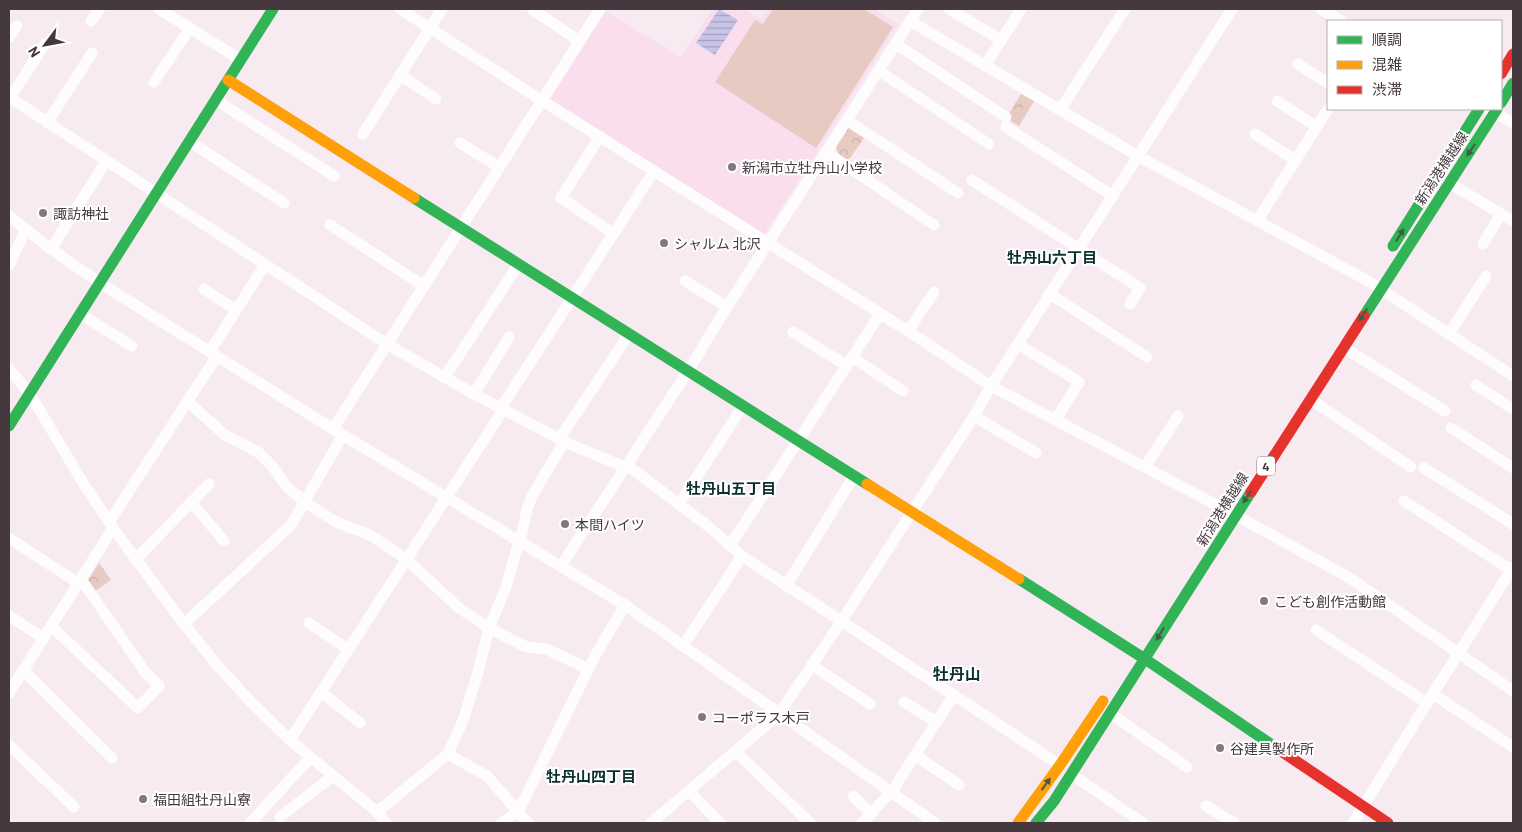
<svg xmlns="http://www.w3.org/2000/svg" width="1522" height="832" font-family="Barlow,'Noto Sans JP',sans-serif">
<defs>
<pattern id="forest-crowns" width="20" height="18" patternUnits="userSpaceOnUse" patternTransform="scale(1.25)"><rect width="20" height="18" fill="#e7cbc3"/><path d="M2 6a3 3 0 1 1 6 0M12 15a3 3 0 1 1 6 0" fill="none" stroke="#c8afa9"/></pattern>
<pattern id="water-rules" width="6" height="5" patternUnits="userSpaceOnUse" patternTransform="scale(1.25)"><rect width="6" height="5" fill="#c7c4e8"/><path d="M0 2.5h6" fill="none" stroke="#a3a0bd"/></pattern>
</defs>
<rect width="100%" height="100%" fill="#f8eaf1"/>
<polygon fill="#fadeed" points="712,9 744,9 761,19 768,9 874,9 898,24 764,235 551,99 606,11 681,58"/>
<polygon fill="#e7cbc3" points="773,9 864,9 893,27 816,148 715,82 755,20 763,24"/>
<g fill="url(#forest-crowns)">
<polygon points="1021,94 1034,101 1019,126 1006,118"/>
<polygon points="848,128 864,138 848,161 838,153 836,146"/>
<polygon points="99,563 111,580 94,592 88,580"/>
</g>
<polygon fill="url(#water-rules)" points="719,9 738,20 715,55 696,43"/>
<g fill="none" stroke-linecap="round" stroke-linejoin="round">
<g stroke="#fefcfd" stroke-width="11">
<polyline points="159,9 241,60"/>
<polyline points="400,9 541,100 908,331 991,386 1226,510 1350,578 1513,691"/>
<polyline points="532,9 579,41"/>
<polyline points="949,9 1001,40"/>
<polyline points="1321,9 1341,21"/>
<polyline points="91,21 100,9"/>
<polyline points="910,21 1138,156 1370,282 1513,376"/>
<polyline points="9,37 17,26"/>
<polyline points="896,44 1006,117"/>
<polyline points="1298,64 1328,83"/>
<polyline points="985,66 1021,9"/>
<polyline points="879,71 989,144"/>
<polyline points="400,75 436,99"/>
<polyline points="154,82 190,28"/>
<polyline points="9,97 387,344 474,394 569,444 625,467"/>
<polyline points="10,98 45,44"/>
<polyline points="216,100 334,176"/>
<polyline points="1277,101 1317,127"/>
<polyline points="1060,110 1125,9"/>
<polyline points="1490,110 1513,123"/>
<polyline points="847,120 958,193"/>
<polyline points="47,123 92,53"/>
<polyline points="1006,127 1113,196"/>
<polyline points="363,134 442,9"/>
<polyline points="1255,134 1295,160"/>
<polyline points="600,136 561,198 614,234"/>
<polyline points="189,141 284,203"/>
<polyline points="460,143 499,167"/>
<polyline points="826,152 934,225"/>
<polyline points="972,180 1140,288 1130,304"/>
<polyline points="1449,183 1513,221"/>
<polyline points="9,216 51,249 100,283 333,429 625,605 935,823"/>
<polyline points="1257,221 1328,109"/>
<polyline points="330,225 424,286"/>
<polyline points="1483,244 1501,214"/>
<polyline points="51,249 106,161"/>
<polyline points="9,265 26,230"/>
<polyline points="685,281 727,307"/>
<polyline points="204,289 236,310"/>
<polyline points="1050,294 1147,357"/>
<polyline points="80,314 132,346"/>
<polyline points="908,331 934,292"/>
<polyline points="793,332 847,366"/>
<polyline points="1449,334 1486,276"/>
<polyline points="1018,344 1079,382 1056,419"/>
<polyline points="1343,347 1445,411"/>
<polyline points="210,351 265,265"/>
<polyline points="852,357 903,391"/>
<polyline points="9,369 30,394 85,486 113,528 184,624 217,665 250,701 290,740 377,812 386,823"/>
<polyline points="444,378 519,264"/>
<polyline points="1476,385 1513,409"/>
<polyline points="474,394 509,337"/>
<polyline points="1310,399 1411,467"/>
<polyline points="188,402 225,435 258,452 274,468 286,486 305,502 336,522 370,535 406,559 459,608 489,628 524,646 549,650 588,669"/>
<polyline points="501,408 654,171"/>
<polyline points="974,416 1036,453"/>
<polyline points="1451,428 1513,468"/>
<polyline points="333,429 600,9"/>
<polyline points="559,439 629,334"/>
<polyline points="627,465 708,526 742,556 1060,765"/>
<polyline points="1145,467 1178,416"/>
<polyline points="1424,468 1513,524"/>
<polyline points="1404,501 1511,570"/>
<polyline points="191,502 224,541"/>
<polyline points="679,504 743,406"/>
<polyline points="109,522 217,356"/>
<polyline points="9,538 78,583"/>
<polyline points="520,542 527,509 532,496 564,442"/>
<polyline points="730,546 880,314"/>
<polyline points="135,560 209,484"/>
<polyline points="561,566 688,371 727,307 918,9"/>
<polyline points="786,586 854,476"/>
<polyline points="9,616 43,638"/>
<polyline points="309,623 348,649"/>
<polyline points="184,624 291,525 343,435"/>
<polyline points="51,626 138,708 159,686 145,672 81,579"/>
<polyline points="1316,630 1427,703"/>
<polyline points="683,646 742,556"/>
<polyline points="812,665 870,704"/>
<polyline points="23,670 112,758"/>
<polyline points="321,692 360,723"/>
<polyline points="9,693 113,528"/>
<polyline points="1433,694 1513,747"/>
<polyline points="904,702 936,722"/>
<polyline points="1110,713 1187,767"/>
<polyline points="290,740 503,410"/>
<polyline points="9,745 74,807"/>
<polyline points="735,751 810,823"/>
<polyline points="448,754 487,776 528,823"/>
<polyline points="915,755 959,785"/>
<polyline points="1071,774 1143,823"/>
<polyline points="689,791 720,823"/>
<polyline points="892,793 899,780 954,695"/>
<polyline points="853,796 871,814"/>
<polyline points="1206,806 1234,823"/>
<polyline points="377,812 448,754 464,718 478,672 489,628 506,587 519,541"/>
<polyline points="280,817 333,776"/>
<polyline points="250,823 310,758"/>
<polyline points="501,823 518,812 595,656 625,605"/>
<polyline points="651,823 779,714 841,622 974,416 991,386 1232,9"/>
<polyline points="862,823 891,792"/>
<polyline points="1353,823 1427,703 1513,567"/>
</g>
<g stroke="#30b455" stroke-width="11">
<polyline points="1501,103 1513,83"/>
<polyline points="414,198 867,484"/>
<polyline points="1393,246 1479,109"/>
<polyline points="1364,316 1497,109"/>
<polyline points="9,426 273,9"/>
<polyline points="1019,579 1145,659 1275,747"/>
<polyline points="1036,823 1054,801 1251,492"/>
</g>
<g stroke="#ff9f0a" stroke-width="11">
<polyline points="228,80 414,198"/>
<polyline points="867,484 1019,579"/>
<polyline points="1018,823 1060,765 1103,701"/>
</g>
<g stroke="#e5322d" stroke-width="11">
<polyline points="1501,74 1513,54"/>
<polyline points="1251,492 1364,316"/>
<polyline points="1275,747 1388,823"/>
</g>
</g>
<defs><path id="oneway-solid" d="M-6-.8H1V-3.2L6.5 0L1 3.2V.8H-6Z" transform="scale(1.25)"/></defs>
<g fill="#3f5d46">
<use href="#oneway-solid" transform="translate(1471 150) rotate(123)"/>
<use href="#oneway-solid" transform="translate(1400 235) rotate(-58)"/>
<use href="#oneway-solid" transform="translate(1363 315) rotate(123)"/>
<use href="#oneway-solid" transform="translate(1247 497) rotate(123)"/>
<use href="#oneway-solid" transform="translate(1160 634) rotate(122)"/>
<use href="#oneway-solid" transform="translate(1046 784) rotate(-54)"/>
</g>
<g fill="#84767d" stroke="#fff" stroke-width="2">
<circle cx="732" cy="167" r="5"/>
<circle cx="43" cy="213" r="5"/>
<circle cx="664" cy="243" r="5"/>
<circle cx="565" cy="524" r="5"/>
<circle cx="1264" cy="601" r="5"/>
<circle cx="702" cy="717" r="5"/>
<circle cx="1220" cy="748" r="5"/>
<circle cx="143" cy="799" r="5"/>
</g>
<g text-anchor="middle" dominant-baseline="central" stroke-width="4" stroke-linejoin="round" paint-order="stroke">
<rect fill="#fff" stroke="#7d7479" stroke-width="1" x="1257" y="456.5" width="18" height="19" rx="4"/>
<g font-size="12" font-weight="bold" fill="#45383f">
<text x="1266" y="466">4</text>
</g>
<g font-size="14" fill="#45383f" stroke="#fff" text-anchor="start">
<text x="742" y="167">新潟市立牡丹山小学校</text>
<text x="53" y="213">諏訪神社</text>
<text x="674" y="243">シャルム 北沢</text>
<text x="575" y="524">本間ハイツ</text>
<text x="1274" y="601">こども創作活動館</text>
<text x="712" y="717">コーポラス木戸</text>
<text x="1230" y="748">谷建具製作所</text>
<text x="153" y="799">福田組牡丹山寮</text>
</g>
<g font-size="14" fill="#45383f" stroke="#fff">
<text transform="translate(1441 168) rotate(-57)">新潟港横越線</text>
<text transform="translate(1222 509) rotate(-58)">新潟港横越線</text>
</g>
<g font-size="15" font-weight="bold" fill="#0c302f" stroke="#fff">
<text x="1052" y="257">牡丹山六丁目</text>
<text x="731" y="488">牡丹山五丁目</text>
<text x="591" y="776">牡丹山四丁目</text>
</g>
<g font-size="16" font-weight="bold" fill="#0c302f" stroke="#fff">
<text x="957" y="673">牡丹山</text>
</g>
</g>
<rect width="1522" height="832" fill="none" stroke="#45383f" stroke-width="20"/>
<rect x="1327" y="20" width="175" height="90" fill="#ffffff" stroke="#b5afb2"/>
<rect x="1337" y="36" width="25" height="8" fill="#30b455" stroke="#b5afb2"/>
<text x="1372" y="45" font-size="15" fill="#45383f">順調</text>
<rect x="1337" y="61" width="25" height="8" fill="#ff9f0a" stroke="#b5afb2"/>
<text x="1372" y="70" font-size="15" fill="#45383f">混雑</text>
<rect x="1337" y="86" width="25" height="8" fill="#e5322d" stroke="#b5afb2"/>
<text x="1372" y="95" font-size="15" fill="#45383f">渋滞</text>
<g transform="translate(45 45) rotate(238)" stroke="#ffffff" stroke-width="4" paint-order="stroke">
<path d="M0-4L9 19L0 12L-9 19Z" fill="#45383f"/>
<text y="-8" font-size="14" font-weight="bold" text-anchor="middle" fill="#45383f">N</text>
</g>
</svg>
